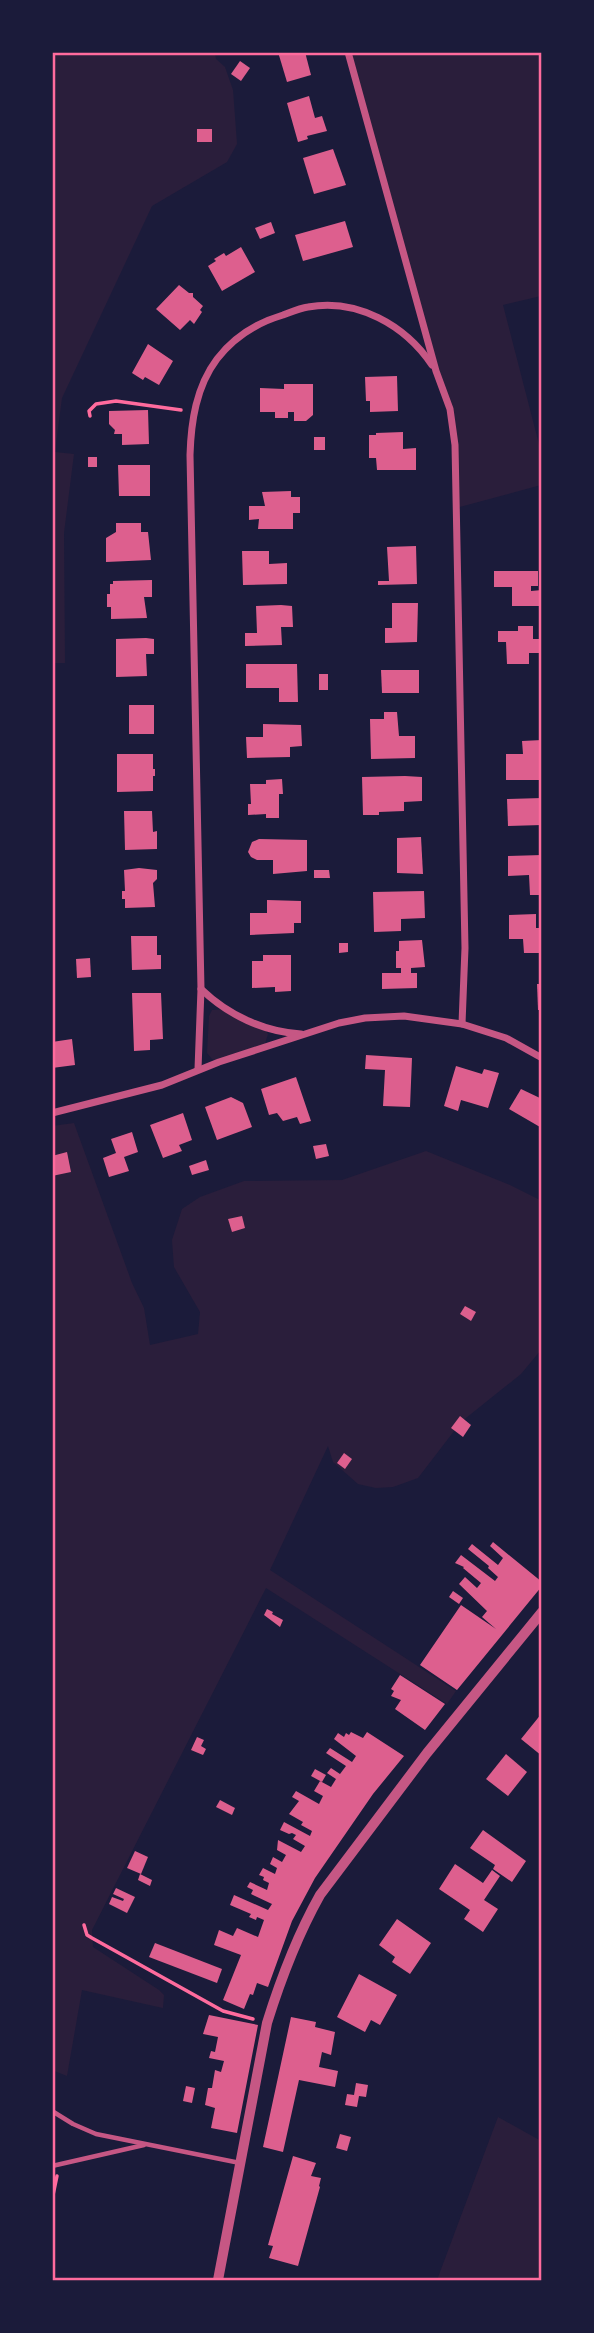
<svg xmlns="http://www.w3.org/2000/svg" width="594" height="2333" font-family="Ubuntu,sans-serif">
<rect width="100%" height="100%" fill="#1b1b3a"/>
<g fill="#2a1e3b">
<polygon points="53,53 215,53 216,59 225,67 233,90 237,144 227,162 152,206 62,398 55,452 74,454 64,533 65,663 53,663"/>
<polygon points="348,53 541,53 541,296 503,305 541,452 541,485 456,508 450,409"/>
<polygon points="225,1009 262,1026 268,1034 264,1047 219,1062 212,1059 207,1053 209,1016 212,1010"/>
<polygon points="74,1123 132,1283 144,1308 150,1345 198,1334 200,1312 174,1267 172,1240 182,1209 200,1197 244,1181 342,1180 426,1151 510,1185 542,1201 541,1350 521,1374 461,1422 418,1478 393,1487 376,1488 358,1484 333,1462 328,1446 270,1570 456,1691 447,1704 266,1588 92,1930 93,1947 159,1990 164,1995 163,2008 82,1990 67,2076 52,2070 52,1126"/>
<polygon points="498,2117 541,2141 541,2280 437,2280"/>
</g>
<g fill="#dd5f8e">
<polygon points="278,52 305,52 311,75 287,82"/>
<polygon points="240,61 250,68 241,81 231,74"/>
<polygon points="309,96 315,118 322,116 327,131 307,136 308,139 298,142 287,103"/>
<rect x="197" y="129" width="15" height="13"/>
<polygon points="333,149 346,185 314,194 303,158"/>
<polygon points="345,221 353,247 303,261 295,235"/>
<polygon points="271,222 275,233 260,239 255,228"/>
<polygon points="241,247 255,272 222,291 208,266 216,261 214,259 224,253 226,256"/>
<polygon points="179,285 189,293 193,293 193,297 203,306 200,310 202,312 194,324 190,320 180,330 156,309"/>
<polygon points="148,344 173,361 159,385 145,377 143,380 132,373"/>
<polygon points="397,376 398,411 370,412 370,401 366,401 365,377"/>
<polygon points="284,384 313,384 313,415 306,421 294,421 294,412 288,412 288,418 275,418 275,412 260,412 260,388 284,389"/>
<polygon points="148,410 149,444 122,445 122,434 114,434 115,430 109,424 109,411"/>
<polygon points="403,432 403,449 416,448 416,470 377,470 376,458 369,458 369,435 376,435 376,433"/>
<rect x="314" y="437" width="11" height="13"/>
<rect x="88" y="457" width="9" height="10"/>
<polygon points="118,465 150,465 150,496 119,496"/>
<polygon points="291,491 291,497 300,497 300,513 293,513 293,529 258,529 259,519 249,520 249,506 265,506 262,492"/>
<polygon points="116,523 141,523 141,532 148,532 151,560 106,562 106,538 116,532"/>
<polygon points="416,546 417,584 378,585 378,581 389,581 387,547"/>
<polygon points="242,551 269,551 269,564 287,563 287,584 243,585"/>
<polygon points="494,571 538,571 538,586 531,586 531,591 542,590 542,606 512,606 512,587 494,587"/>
<polygon points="152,580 152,597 144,597 147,618 111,619 111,607 107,607 107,594 110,594 110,584 113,584 113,581"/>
<polygon points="392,603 418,603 417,642 385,643 385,628 392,628"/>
<polygon points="281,605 292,606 293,627 281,627 282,645 245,646 245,633 257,633 256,606"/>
<polygon points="518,626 533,626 533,639 542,639 542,653 529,653 529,664 507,664 506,642 498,642 498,631 518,631"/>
<polygon points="146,638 154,639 154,654 146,654 147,676 116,677 116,639"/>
<polygon points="246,664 297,664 298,702 279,702 279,688 246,688"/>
<polygon points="381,670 419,670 419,693 382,693"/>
<rect x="319" y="674" width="9" height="16"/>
<rect x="129" y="705" width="25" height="29"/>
<polygon points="384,712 397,712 399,736 415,736 415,758 371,759 370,719 384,719"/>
<polygon points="263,724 301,725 302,746 290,747 290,757 247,758 246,737 263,737"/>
<polygon points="542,740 542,780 506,780 506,754 523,754 522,741"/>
<polygon points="117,754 153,754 153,769 155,769 155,776 153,776 153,791 117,792"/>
<polygon points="405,776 422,777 422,801 404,802 404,811 379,812 379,815 363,815 362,777"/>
<polygon points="282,779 283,794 279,794 279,818 266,818 266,814 248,815 248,804 251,804 250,784 266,784 266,780"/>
<polygon points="542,798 542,825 508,826 507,799"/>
<polygon points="124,811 152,811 153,832 157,831 157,849 125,850"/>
<polygon points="421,837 423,874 397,873 397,838"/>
<polygon points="259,839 307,840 307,871 273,874 273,860 257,860 251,857 248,852 252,842"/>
<polygon points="542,855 542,895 530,895 529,875 508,876 508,856"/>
<polygon points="139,868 157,870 157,879 153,883 155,907 125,908 125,899 122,899 122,891 125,891 124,870"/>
<polygon points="314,870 329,870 330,878 314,878"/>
<polygon points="424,891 425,918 401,919 401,931 374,932 373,892"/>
<polygon points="267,900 301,901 301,923 294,923 294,933 250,935 250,913 267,913"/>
<polygon points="536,914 536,928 542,928 542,953 524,953 523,939 509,939 509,915"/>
<polygon points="131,936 157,936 157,955 161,955 161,969 132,970"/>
<polygon points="422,940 425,967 411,968 411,973 417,973 417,988 382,989 382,973 401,973 401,968 396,968 396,951 399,951 399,941"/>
<polygon points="339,943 348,943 348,952 339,953"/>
<polygon points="263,955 291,955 291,991 275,992 275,987 252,988 252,961 263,961"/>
<polygon points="90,958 91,977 77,978 76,959"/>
<polygon points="537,984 542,984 542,1010 538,1010"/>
<polygon points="132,993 161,993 163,1039 150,1040 150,1050 134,1051"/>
<polygon points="72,1039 75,1065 52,1068 52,1042"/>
<polygon points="366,1055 412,1058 410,1107 383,1106 385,1070 365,1069"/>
<polygon points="456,1066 482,1074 484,1069 499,1073 488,1108 461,1100 458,1111 444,1106"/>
<polygon points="296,1077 311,1121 300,1124 297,1117 283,1121 277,1113 269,1115 261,1089"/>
<polygon points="521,1089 542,1099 540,1127 509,1109"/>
<polygon points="231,1097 243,1103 252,1127 217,1140 205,1107"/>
<polygon points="183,1113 192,1140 179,1145 182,1151 163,1158 150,1125"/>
<polygon points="132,1132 138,1152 124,1157 129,1171 109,1177 103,1158 116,1153 111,1139"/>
<polygon points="326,1144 329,1156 316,1159 313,1146"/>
<polygon points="67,1152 71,1172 52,1176 52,1156"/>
<polygon points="206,1160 209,1170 192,1175 189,1166"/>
<polygon points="242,1216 245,1228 232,1232 228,1219"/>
<polygon points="465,1306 476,1312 471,1321 460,1314"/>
<polygon points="460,1416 471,1425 463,1437 451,1428"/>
<polygon points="344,1453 352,1459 345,1469 337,1463"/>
<polygon points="493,1542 542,1582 542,1586 457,1690 420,1665 461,1605 496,1629 482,1617 487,1611 459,1584 465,1577 477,1588 481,1583 463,1568 464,1567 455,1563 461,1555 495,1581 498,1577 488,1568 489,1566 468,1549 472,1544 498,1565 503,1558 490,1546"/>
<polygon points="453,1591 463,1598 459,1604 449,1597"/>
<polygon points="267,1609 273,1612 272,1614 283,1620 280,1627 264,1615"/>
<polygon points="400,1675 445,1704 425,1730 395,1709 401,1700 391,1696 394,1691 391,1689"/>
<polygon points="542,1713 542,1756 521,1739"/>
<polygon points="351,1732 363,1738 367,1732 404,1756 373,1794 315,1878 292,1921 268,1987 257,1983 253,1995 250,1994 244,2009 223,2000 241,1955 214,1945 219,1930 233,1936 237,1928 258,1937 264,1920 257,1917 256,1920 249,1917 251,1914 230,1905 234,1895 268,1910 272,1904 251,1894 253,1890 247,1887 250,1882 267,1890 269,1883 263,1880 264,1877 259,1875 263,1868 275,1874 277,1868 270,1864 273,1857 282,1862 286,1855 277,1850 278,1840 301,1852 305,1846 293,1839 296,1835 292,1833 289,1834 280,1830 284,1822 310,1836 312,1831 301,1825 303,1822 289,1814 299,1801 292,1797 296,1791 319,1804 323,1796 314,1791 320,1781 331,1787 336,1779 327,1773 331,1768 340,1774 346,1766 326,1753 330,1748 352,1762 356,1756 334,1739 338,1733 344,1737 346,1733 349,1735"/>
<polygon points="197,1737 204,1740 201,1746 206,1749 203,1755 191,1750"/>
<polygon points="506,1754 527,1772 508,1796 486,1779"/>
<polygon points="315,1769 326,1775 322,1782 311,1776"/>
<polygon points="220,1800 235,1808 232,1815 216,1807"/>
<polygon points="483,1830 526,1861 512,1882 493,1869 495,1865 470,1848"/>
<polygon points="135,1851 148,1857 141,1874 127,1868"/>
<polygon points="455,1864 483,1883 492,1870 500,1876 484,1900 498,1909 483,1932 464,1919 470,1910 439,1889"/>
<polygon points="140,1874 152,1880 150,1886 138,1880"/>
<polygon points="116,1888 135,1897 127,1913 109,1904 112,1897 123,1901 124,1899 113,1894"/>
<polygon points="397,1919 431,1943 410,1974 392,1962 395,1957 379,1945"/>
<polygon points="155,1943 222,1969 217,1983 149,1957"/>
<polygon points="359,1974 397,1995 380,2025 371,2020 365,2032 337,2017"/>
<polygon points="209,2015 258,2025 237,2133 211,2128 215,2108 205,2105 208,2088 212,2088 215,2070 221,2072 224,2061 209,2058 211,2051 215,2052 218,2037 203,2034"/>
<polygon points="291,2017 316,2022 315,2027 335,2032 331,2055 322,2052 319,2067 338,2071 335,2087 299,2080 283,2152 263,2147"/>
<polygon points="356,2083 368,2085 366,2097 359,2096 357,2107 345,2105 347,2094 354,2095"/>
<polygon points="186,2086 195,2088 192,2103 183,2101"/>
<polygon points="340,2134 351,2137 347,2151 336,2148"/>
<polygon points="293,2156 316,2163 311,2176 321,2178 319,2186 320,2187 298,2266 269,2258 273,2246 268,2245"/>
</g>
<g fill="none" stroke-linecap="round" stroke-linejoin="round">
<g stroke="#ff6b9d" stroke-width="3.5">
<polyline points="90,416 89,411 96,404 116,401 181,410"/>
<polyline points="84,1925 87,1935 92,1938 223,2011 253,2019"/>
<polyline points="52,2200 57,2176"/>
</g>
<g stroke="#c65784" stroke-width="4.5">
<polyline points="52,2111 73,2124 96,2134 240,2163"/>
<polyline points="52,2166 144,2145"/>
</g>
<g stroke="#c65784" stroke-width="7">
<polyline points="348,52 436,371 450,409 455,445 465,948 462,1024"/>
<path d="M201 989C228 1015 264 1032 301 1034"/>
<path d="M198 1069 201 989 190 455C191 422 196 387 217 359 234 337 256 323 283 315 291 312 300 308 308 307 357 298 405 325 432 365"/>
<polyline points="52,1113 162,1085 219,1062 339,1023 365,1018 404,1016 462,1024 506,1038 542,1058"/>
</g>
<path stroke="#c65784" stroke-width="10" d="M218 2280 267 2023C281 1978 297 1936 320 1895L427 1753 542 1612"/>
</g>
<rect width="594" height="2333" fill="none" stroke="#1b1b3a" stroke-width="108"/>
<rect x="54" y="54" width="486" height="2225" fill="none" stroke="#ff6b9d" stroke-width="2.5"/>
</svg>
